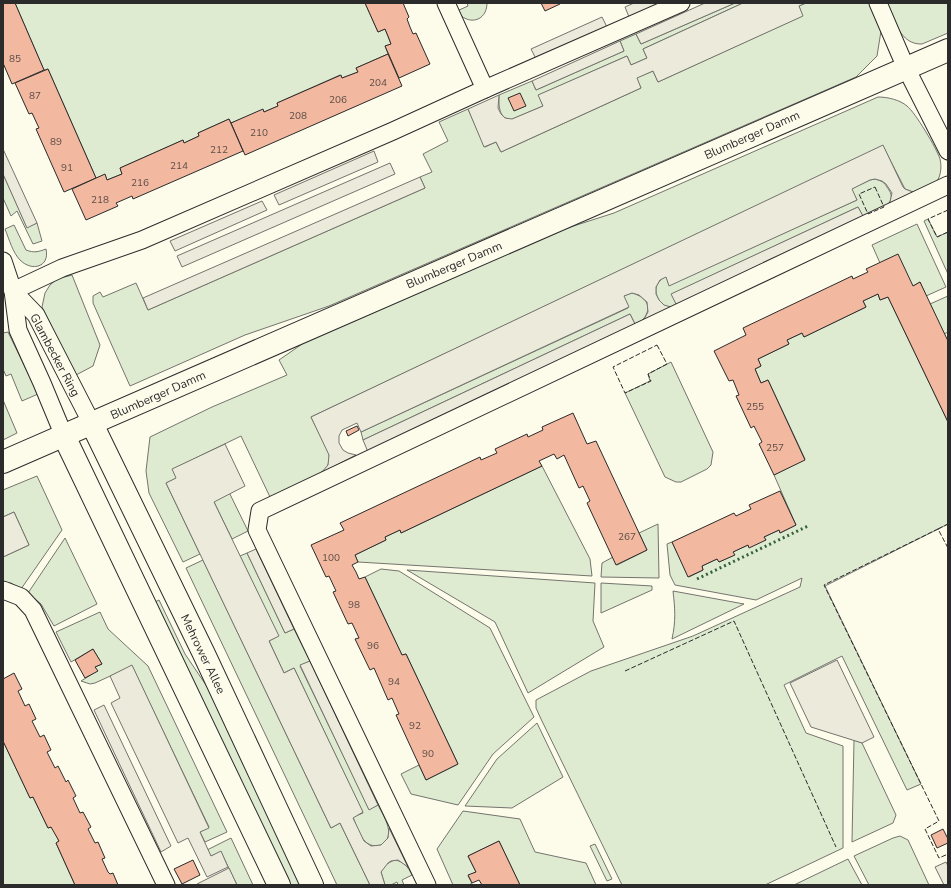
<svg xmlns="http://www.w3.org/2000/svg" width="951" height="888" font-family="'Nunito Sans',sans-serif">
<rect width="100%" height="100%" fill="#fdfbea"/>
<g fill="#deebd1" stroke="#74746e">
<polygon points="15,3 365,3 378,32 385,29 391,44 385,46 388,54 356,68 358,72 342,78 340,75 277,103 278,106 264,112 263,110 231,123 229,119 198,133 199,136 184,143 183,140 120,168 122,174 107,180 105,175 96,178 48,69 44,70"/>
<path d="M467 3H487C487 22 467 26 457 11L468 6Z"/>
<path d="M735 3H743L643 49 647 58 631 65 627 56 539 95 543 106 510 120C498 117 499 105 499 95L532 81 536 90 624 51 620 41 636 34 641 44Z"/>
<polygon points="806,3 869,3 881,31 877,56 856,77 329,306 245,335 130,386 93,303 93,296 100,292 103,297 136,283 148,310 425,188 420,177 432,172 423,154 448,141 439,122 468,109 485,147 496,142 501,152 641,88 636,78 653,71 658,82 802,16 799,6"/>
<path d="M887 3H948V33L922 44C900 45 894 19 887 3Z"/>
<path d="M878 97C888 97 900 100 907 106 915 112 937 149 940 159 942 167 941 179 934 184 929 188 919 190 913 192L905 189 883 146 311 417 328 451C330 456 330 463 326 468 321 476 281 492 270 497L241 436 173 469 177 478 166 483 200 554 183 562 149 493 146 471 150 437 212 407 287 375 279 360 305 342 533 239 614 213Z"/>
<polygon points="3,174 27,227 37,223 42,241 33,244 17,211 11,216 3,198"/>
<path d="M875 179C885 182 884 183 889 190 899 205 873 213 864 218L858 207 672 294 677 306 671 307 663 306C654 294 652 285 666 276L669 285 857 200 851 189 870 180Z"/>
<polygon points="928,219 937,237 948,232 948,274 924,221"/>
<polygon points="917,224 946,287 926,296 920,282 913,286 880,263 872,245"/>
<path d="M14 225 26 250C34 253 38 252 46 249 50 267 32 272 20 260 13 253 9 239 5 229Z"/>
<polygon points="72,275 100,345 93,366 76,375 42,307 45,293 50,285 57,279"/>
<path d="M632 293C653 299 652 314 636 326L630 314 363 440 361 432 628 308 623 296Z"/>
<polygon points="878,294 880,300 888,297 948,422 948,524 825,586 921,784 907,790 842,656 784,685 806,733 843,746 843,848 765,885 622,885 541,719 536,708 536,700 591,671 693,636 800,587 802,578 756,600 675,585 670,575 667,544 672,542 689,577 703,570 702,566 717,559 719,562 734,555 733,552 748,545 766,540 764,537 779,530 780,533 796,525 774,475 805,459 768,380 761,383 755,369 761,366 758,359 789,344 787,340 802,333 804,337 866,307 863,301"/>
<polygon points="948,296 948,332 944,334 930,304"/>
<polygon points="8,332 38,394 22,401 11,374 6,376 3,369 3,333"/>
<polygon points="671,362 713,452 711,465 707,469 681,482 676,482 665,477 625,393 650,381 648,374"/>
<polygon points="3,400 17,433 3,440"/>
<polygon points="542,466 590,559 592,576 358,562 355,555 386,540 385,537 400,530 401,533"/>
<polygon points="37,476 62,530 21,589 11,583 3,582 3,557 29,545 14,512 3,517 3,490"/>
<polygon points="226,486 248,531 232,539 214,502 199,496"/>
<polygon points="658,524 659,578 601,577 602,563 613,557 617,565 647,550 639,533"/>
<polygon points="65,538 97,604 54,626 41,604 28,593"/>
<path d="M247 553 285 633 294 629 310 661 300 666 369 809 378 805C384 817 397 836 381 845 363 850 358 830 353 817L363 813 294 668 284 673 269 641 278 636 240 556Z"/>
<polygon points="203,560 331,828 340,823 370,885 337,885 186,568"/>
<polygon points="381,569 399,571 490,628 534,717 493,754 458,805 411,794 401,774 419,765 426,780 458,764 406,654 402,655 365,577"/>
<polygon points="407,570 595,583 593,621 604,647 528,693 495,622"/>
<polygon points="601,583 652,586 652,590 601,613"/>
<path d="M673 591 744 604 672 639C676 621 675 608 673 591Z"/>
<polygon points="159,600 185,654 212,694 304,885 289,885 153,603"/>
<polygon points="100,612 108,629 148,666 227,832 205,842 200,832 209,827 132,666 95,683 90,684 81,681 97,671 95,667 102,664 93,649 71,662 56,632"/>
<polygon points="537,723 563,777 512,808 465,806 497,759"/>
<polygon points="854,740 862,743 896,815 893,823 852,842"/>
<polygon points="3,741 30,798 33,797 48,828 52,827 59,841 56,843 75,885 3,885"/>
<polygon points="463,811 520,819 535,852 586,863 596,885 520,885 499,841 468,856 476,872 468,876 472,883 469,885 453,885 437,849"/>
<polygon points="900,836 908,840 929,885 869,885 854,856 893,838"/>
<polygon points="231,838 253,885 237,885 221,852 211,856 207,850"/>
<polygon points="595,844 612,879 607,881 590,846"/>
<polygon points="848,859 862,885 794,885"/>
<path d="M394 860C404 861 408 867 412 875L402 880 404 885H398L397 882 391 885H385L381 872 385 865Z"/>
</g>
<g fill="#eceadb" stroke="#74746e">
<polygon points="634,3 662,3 629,17 625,7"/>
<polygon points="705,3 735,3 641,44 636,34"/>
<polygon points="743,3 806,3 799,6 803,16 658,82 653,71 637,78 641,88 501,152 496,142 484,147 468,109 499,95 498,108 501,114 505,118 512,119 543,106 538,95 627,56 631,65 647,58 643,49"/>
<polygon points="602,17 607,27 536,59 531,49"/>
<polygon points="620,41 624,51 536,90 532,81"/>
<polygon points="883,145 903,187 905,189 913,192 887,208 890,202 892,193 886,184 882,181 875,179 870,180 852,189 857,200 669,286 666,277 660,280 656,287 656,294 659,300 664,305 671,307 643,321 648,312 647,302 639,295 632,293 624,296 629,307 361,432 357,423 342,430 339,436 339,443 343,450 348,453 356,455 321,473 328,465 329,455 311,417"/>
<polygon points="3,149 37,223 27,228 3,174"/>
<polygon points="374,151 378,162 279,205 274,195"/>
<polygon points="390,163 395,174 182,267 177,256"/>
<polygon points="420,177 425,188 148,310 143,298"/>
<polygon points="262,201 267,210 175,251 170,241"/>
<polygon points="858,207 864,218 677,306 671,294"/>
<polygon points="630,314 636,326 368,452 363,440"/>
<polygon points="225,444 245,486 214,502 279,636 269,641 284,673 294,668 363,812 353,818 364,841 371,846 381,845 388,838 389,828 408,867 398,860 391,861 388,863 381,872 385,885 370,885 340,823 331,828 166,483 176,478 172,469"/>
<polygon points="14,512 29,545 3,557 3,517"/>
<polygon points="256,549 294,629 285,633 247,553"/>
<polygon points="837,660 874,737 862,743 811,727 790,683"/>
<polygon points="310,661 378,805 369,810 300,665"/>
<polygon points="132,665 209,828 200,832 211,856 221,851 228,867 207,877 188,838 178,843 111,703 120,698 110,676"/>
<polygon points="104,705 171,846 161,852 94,710"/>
<polygon points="946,862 948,866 948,885 944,885 935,867"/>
<polygon points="229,868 237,885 198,885 197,884"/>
</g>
<g fill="#f2b8a0" stroke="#2b2b2b">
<polygon points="3,3 15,3 44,70 12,84 3,63"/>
<polygon points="365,3 403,3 409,17 407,19 410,27 413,34 416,33 430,64 399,78 385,46 391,44 388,36 385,29 378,32"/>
<polygon points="541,3 560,3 560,4 545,11"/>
<polygon points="388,54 402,86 245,155 231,123 263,109 264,112 278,106 277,103 341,75 342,78 358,72 356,68"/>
<polygon points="48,69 96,178 64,192 36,129 39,128 32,113 29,114 15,83"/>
<polygon points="520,93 526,106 514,111 508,98"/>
<polygon points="229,119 243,151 133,199 132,196 116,203 118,206 86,220 72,189 105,174 107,180 122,174 120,168 183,140 184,143 199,136 198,133"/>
<polygon points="898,254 913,286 920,282 948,341 948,422 888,297 880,300 878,294 863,301 866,307 804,337 802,333 787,340 789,344 758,359 761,366 755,369 761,383 768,380 805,460 774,475 759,444 762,442 754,426 751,428 736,396 739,395 733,380 729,381 714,351 746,335 743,328 852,276 853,279 868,272 866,269"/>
<polygon points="573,413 587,444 596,441 647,550 616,565 587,503 590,501 583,486 579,488 564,455 557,459 554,454 539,461 542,466 401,533 400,530 385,537 386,540 355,555 358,562 352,565 356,572 359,579 365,577 402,655 406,654 458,764 426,780 396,715 399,714 392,698 388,700 374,668 370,670 355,639 359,638 352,623 348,624 333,592 336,591 329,576 326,577 311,545 344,530 340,523 480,457 481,460 497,453 495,449 527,434 528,437 543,430 542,427"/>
<polygon points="357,426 359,430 348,436 346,431"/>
<polygon points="780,491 796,525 780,533 779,530 764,537 766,540 749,548 748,545 733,552 735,555 719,562 717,559 702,566 703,570 688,577 672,542 734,513 736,516 751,509 749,505"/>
<polygon points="93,649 102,664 95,667 98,671 85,678 75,660"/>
<polygon points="14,673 22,689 18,691 25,706 29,704 36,719 32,721 40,737 44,735 51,750 47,752 55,768 58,766 66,782 68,780 76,796 73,798 80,813 83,812 91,827 88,829 95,843 98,842 105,858 102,859 108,872 110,874 113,873 118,885 75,885 56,843 59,841 51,827 48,828 33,797 30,798 3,741 3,679"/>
<polygon points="943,829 948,839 948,843 937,848 931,835"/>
<polygon points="499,841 520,885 482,885 479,880 472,883 468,875 476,872 468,856"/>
<polygon points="193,860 200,875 182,884 174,869"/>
</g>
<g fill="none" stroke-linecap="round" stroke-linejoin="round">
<g stroke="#2b2b2b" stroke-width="19">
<g id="minor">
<polyline points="446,3 485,89"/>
<polyline points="878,3 906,68 948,151"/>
<polyline points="3,261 13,291 18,330 42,383 64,436"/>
<polyline points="13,291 62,268 142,240 393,131 485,89 681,3"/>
<polyline points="13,291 36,315 92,424"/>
<polyline points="3,590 21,597 33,610 166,885"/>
<polyline points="427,885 257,530 260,511 948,185"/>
</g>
</g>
<g stroke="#2b2b2b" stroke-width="24">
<g id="secondary">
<polyline points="92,424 204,654 312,885"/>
<polyline points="64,436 279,885"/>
<polyline points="3,462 948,50"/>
</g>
</g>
<use href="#minor" stroke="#fdfbea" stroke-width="17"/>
<use href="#secondary" stroke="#fdfbea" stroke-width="22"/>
<polyline stroke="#34623c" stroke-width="3" stroke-dasharray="2 3" stroke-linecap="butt" points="697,579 808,526"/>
<g stroke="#2b2b2b" stroke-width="1" stroke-dasharray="5 2" stroke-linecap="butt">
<polygon points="875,187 884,207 868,214 859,194"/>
<polyline points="948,210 928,219 937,237 948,232"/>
<polygon points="657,345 667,364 648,374 651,381 625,393 613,367"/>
<polyline points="938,529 948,524"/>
<polyline points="948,548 938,529 824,585 939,821 925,829 939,858 948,854"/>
<polyline points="625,671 734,621 836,847"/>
</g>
</g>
<g text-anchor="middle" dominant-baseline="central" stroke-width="3" stroke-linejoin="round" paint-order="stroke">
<g font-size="10" fill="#5d4e48">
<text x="15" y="59">85</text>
<text x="378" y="83">204</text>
<text x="35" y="96">87</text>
<text x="338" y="100">206</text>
<text x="298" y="116">208</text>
<text x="259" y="133">210</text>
<text x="56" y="142">89</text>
<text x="219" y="150">212</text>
<text x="179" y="166">214</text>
<text x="67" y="168">91</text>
<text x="140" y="183">216</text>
<text x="100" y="200">218</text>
<text x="755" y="407">255</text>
<text x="775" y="448">257</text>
<text x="627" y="537">267</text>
<text x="331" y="558">100</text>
<text x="354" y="605">98</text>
<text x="373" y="646">96</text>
<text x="394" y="682">94</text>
<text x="415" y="726">92</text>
<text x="428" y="754">90</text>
</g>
<g font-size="12" fill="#2b2b2b" stroke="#fdfbea">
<text transform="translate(752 135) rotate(-24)">Blumberger Damm</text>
<text transform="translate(454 265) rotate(-23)">Blumberger Damm</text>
<text transform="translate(55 355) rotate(62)">Glambecker Ring</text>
<text transform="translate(158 395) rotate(-24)">Blumberger Damm</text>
<text transform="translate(203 654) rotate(64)">Mehrower Allee</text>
</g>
</g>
<rect width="951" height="888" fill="none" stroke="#2b2b2b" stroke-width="8"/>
</svg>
